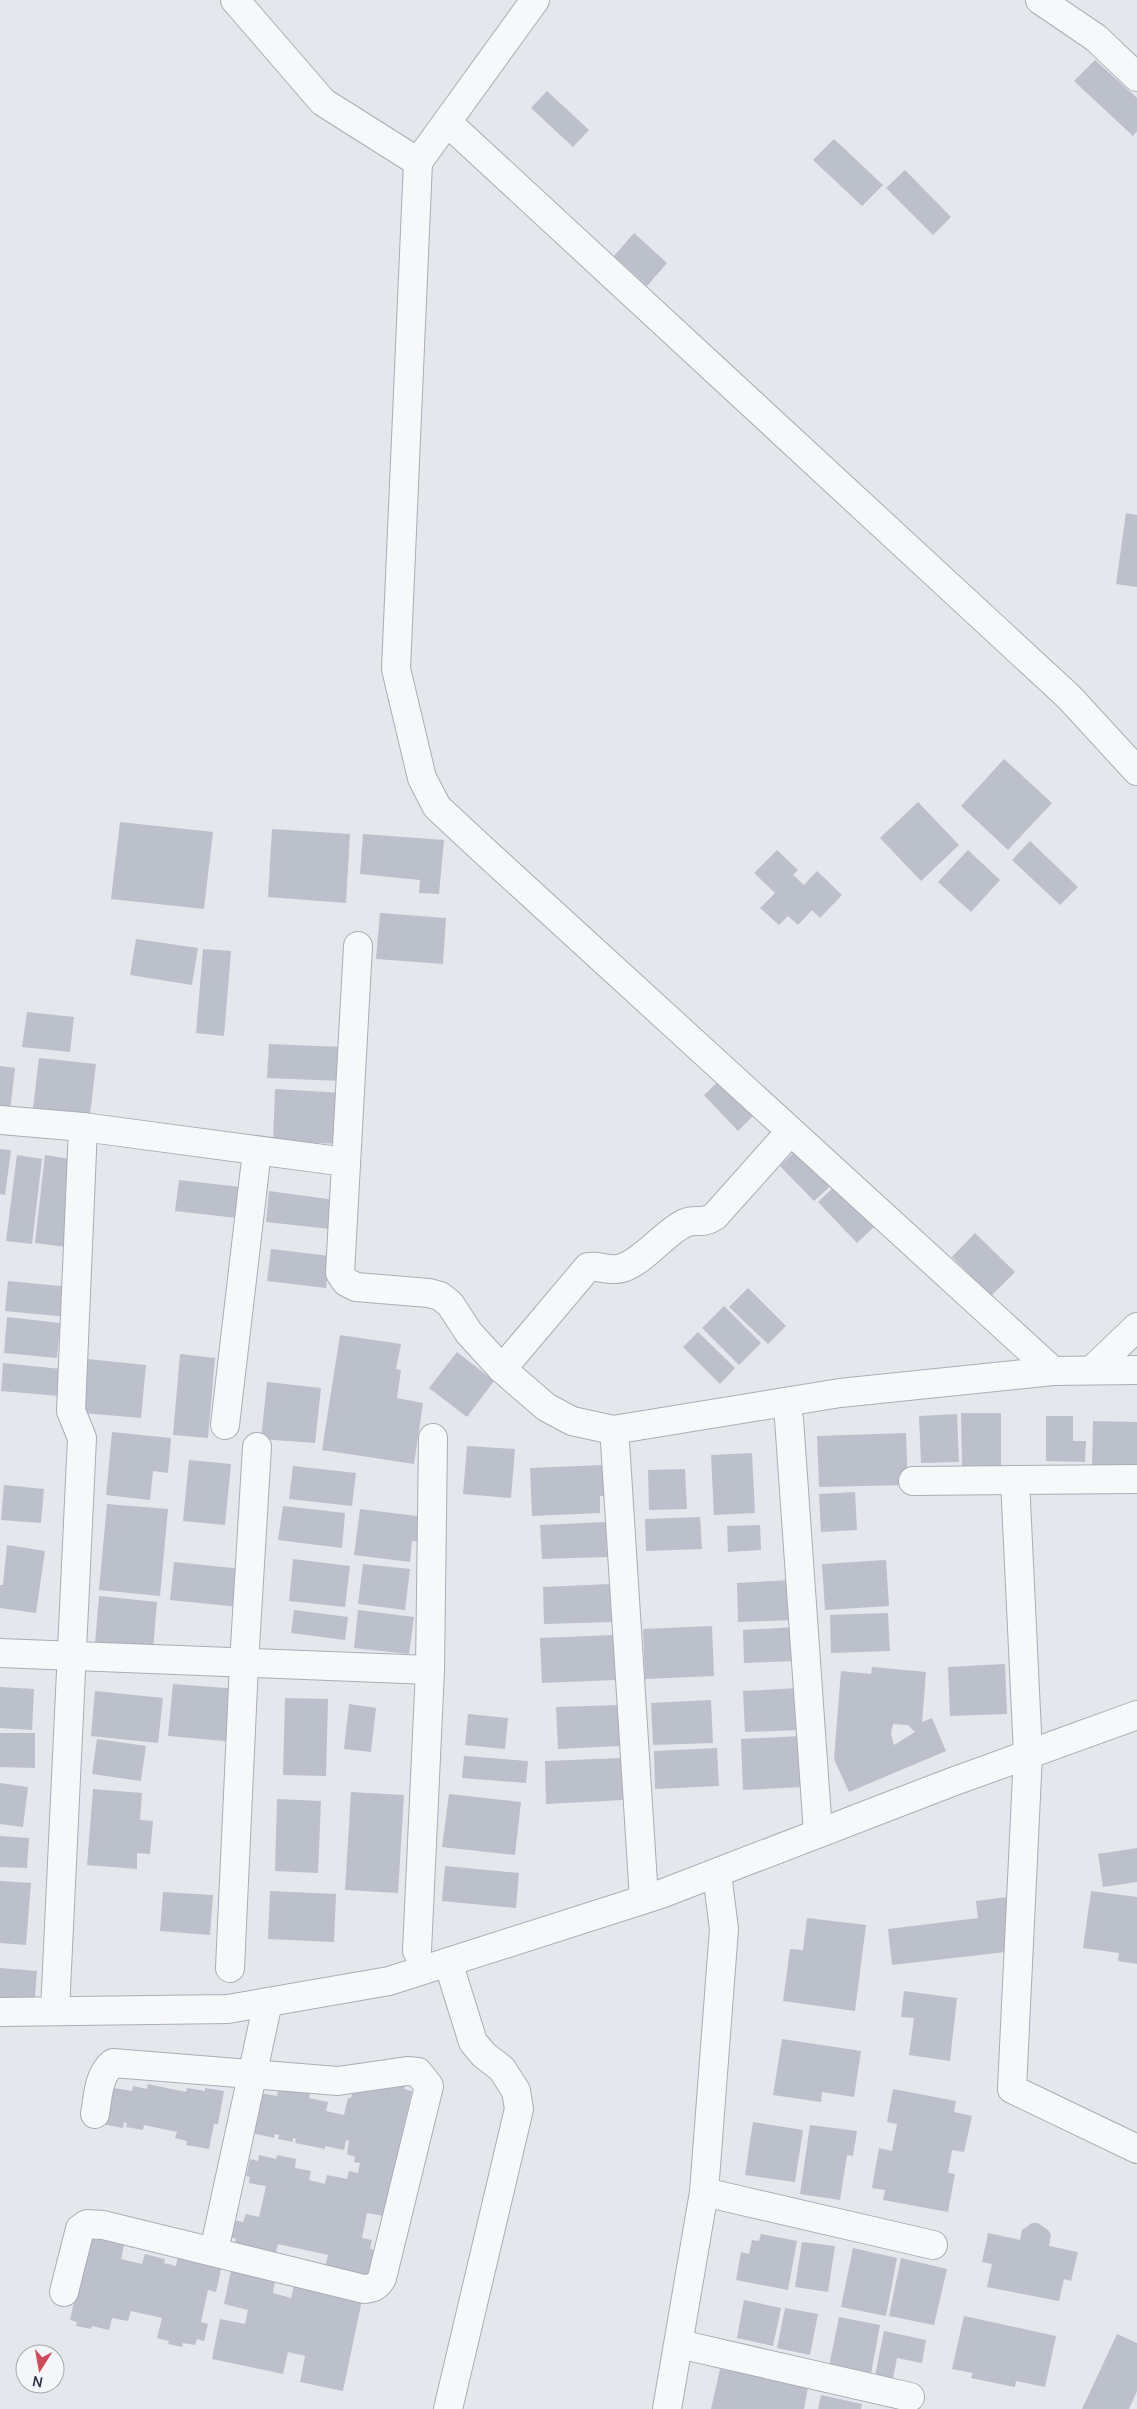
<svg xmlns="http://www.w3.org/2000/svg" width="1137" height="2409" font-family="Manrope,sans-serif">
<rect width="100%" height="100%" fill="#e4e7ec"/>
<g fill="#bbc0ca" fill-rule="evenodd">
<polygon points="1095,60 1137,98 1137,131 1133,136 1074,81"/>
<polygon points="547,91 589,130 573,147 531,108"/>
<polygon points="834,139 883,185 862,206 813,160"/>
<polygon points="905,170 951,217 933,235 886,188"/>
<polygon points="634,233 667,263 647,286 614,256"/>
<polygon points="1126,513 1137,515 1137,587 1116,584"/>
<polygon points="1004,759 1052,803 1008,850 961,806"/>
<polygon points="918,802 959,845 921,881 880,838"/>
<polygon points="120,822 213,832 204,909 111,899"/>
<polygon points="272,829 350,834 346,903 268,897"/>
<polygon points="363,834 444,840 439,894 419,893 420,880 360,874"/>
<polygon points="1030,841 1078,887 1060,905 1012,860"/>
<polygon points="777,850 798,870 793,875 804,885 817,871 842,895 820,918 812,910 798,925 788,916 779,925 760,908 775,893 754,873"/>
<polygon points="968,850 1000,880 971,912 938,882"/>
<polygon points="380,913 446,918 443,964 376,959"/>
<polygon points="136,939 198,948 192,985 130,975"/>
<polygon points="203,949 231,951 224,1036 196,1033"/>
<polygon points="27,1012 74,1017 70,1052 22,1047"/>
<polygon points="269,1044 342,1047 341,1081 267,1078"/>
<polygon points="39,1058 96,1064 89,1123 32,1116"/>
<polygon points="0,1066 15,1068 10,1112 0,1111"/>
<polygon points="723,1077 757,1112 738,1131 704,1095"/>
<polygon points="275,1089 343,1093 342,1144 273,1141"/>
<polygon points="801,1145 836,1181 814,1201 780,1166"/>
<polygon points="0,1149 11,1150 5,1195 0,1194"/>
<polygon points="17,1155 42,1159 32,1244 6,1241"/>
<polygon points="45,1155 76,1160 66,1247 35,1243"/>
<polygon points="179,1180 249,1188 246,1219 175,1211"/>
<polygon points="840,1181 879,1222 857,1243 818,1202"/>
<polygon points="269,1191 342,1201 339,1230 266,1222"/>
<polygon points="975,1233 1015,1272 991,1296 952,1257"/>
<polygon points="271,1249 330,1256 326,1288 267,1281"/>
<polygon points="8,1281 71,1287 68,1317 5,1311"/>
<polygon points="748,1288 786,1326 768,1344 729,1307"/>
<polygon points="724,1306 761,1343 739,1365 702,1328"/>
<polygon points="7,1317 60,1323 57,1358 4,1353"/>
<polygon points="698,1332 735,1368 720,1384 683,1347"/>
<polygon points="340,1335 401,1344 396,1369 401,1370 397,1398 423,1403 414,1464 322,1450"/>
<polygon points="457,1352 494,1381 467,1417 429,1388"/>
<polygon points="180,1354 215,1358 208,1438 173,1435"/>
<polygon points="87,1359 146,1365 141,1418 82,1413"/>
<polygon points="3,1363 61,1369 59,1396 1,1391"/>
<polygon points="267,1382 321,1388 315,1443 261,1439"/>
<polygon points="961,1413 1001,1413 1001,1466 962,1466"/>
<polygon points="957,1414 959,1462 921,1463 919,1416"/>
<polygon points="1046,1416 1073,1416 1073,1441 1086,1441 1085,1462 1046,1461"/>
<polygon points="1093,1421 1137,1422 1137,1471 1092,1470"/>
<polygon points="112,1432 171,1438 168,1473 153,1471 150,1500 106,1495"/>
<polygon points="906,1433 908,1485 819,1487 817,1436"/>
<polygon points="467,1446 515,1449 511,1498 463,1494"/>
<polygon points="752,1453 755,1513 714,1515 711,1455"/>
<polygon points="189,1460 231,1464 225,1525 183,1521"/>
<polygon points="604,1465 605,1496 600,1496 600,1513 532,1516 530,1468"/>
<polygon points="293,1466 356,1473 352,1506 289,1499"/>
<polygon points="685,1469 687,1509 649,1510 648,1470"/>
<polygon points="4,1485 44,1489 41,1523 1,1520"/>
<polygon points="855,1492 857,1530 821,1532 819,1494"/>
<polygon points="107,1504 168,1509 160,1596 99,1590"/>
<polygon points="283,1506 345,1513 342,1548 278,1540"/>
<polygon points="360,1509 425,1517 422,1542 412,1541 410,1562 354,1555"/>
<polygon points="700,1517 702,1549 646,1551 645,1519"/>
<polygon points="606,1522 607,1557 542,1559 540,1525"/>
<polygon points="760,1525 761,1550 728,1552 727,1526"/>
<polygon points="7,1545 45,1551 36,1613 0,1608 0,1585 3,1585"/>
<polygon points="293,1559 350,1566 345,1607 289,1601"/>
<polygon points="886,1560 889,1606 825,1610 822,1564"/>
<polygon points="174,1562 243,1569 239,1607 170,1600"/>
<polygon points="363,1564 410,1569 405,1610 358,1604"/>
<polygon points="791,1580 793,1620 738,1622 737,1583"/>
<polygon points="611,1584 613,1622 544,1624 543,1587"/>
<polygon points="99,1596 157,1602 153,1650 95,1644"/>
<polygon points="294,1610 348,1617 345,1640 291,1633"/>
<polygon points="358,1610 414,1617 409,1654 354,1648"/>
<polygon points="888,1613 890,1651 831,1653 830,1615"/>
<polygon points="712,1626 714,1676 645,1679 643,1629"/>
<polygon points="796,1627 797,1661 744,1663 743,1630"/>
<polygon points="614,1635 615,1680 542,1683 540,1638"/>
<polygon points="1005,1664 1007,1714 950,1716 948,1667"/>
<path d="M872 1667 926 1672 922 1722 932 1718 946 1751 849 1792 834 1759 841 1671 871 1674ZM893 1724 908 1725 915 1732 894 1745 891 1734Z"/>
<polygon points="173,1684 240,1689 236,1742 168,1736"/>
<polygon points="0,1687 34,1689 32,1730 0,1728"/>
<polygon points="799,1688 801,1730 745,1732 743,1691"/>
<polygon points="95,1691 163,1698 158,1743 91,1736"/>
<polygon points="285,1698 328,1699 326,1776 283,1775"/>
<polygon points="711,1700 713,1743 653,1745 651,1703"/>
<polygon points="349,1704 376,1708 371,1752 344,1749"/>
<polygon points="619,1705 621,1746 558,1749 556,1707"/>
<polygon points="468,1714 508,1718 505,1749 465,1745"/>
<polygon points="0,1733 35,1733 35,1768 0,1767"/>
<polygon points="801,1736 804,1787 743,1790 741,1739"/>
<polygon points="97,1739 146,1746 141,1781 92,1774"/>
<polygon points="717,1748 719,1786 655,1789 654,1751"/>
<polygon points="464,1756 528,1761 526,1783 462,1778"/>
<polygon points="622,1758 623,1800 546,1804 545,1761"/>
<polygon points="0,1783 28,1787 23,1827 0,1824"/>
<polygon points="93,1789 142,1793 140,1820 153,1821 150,1854 137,1853 137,1869 87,1865"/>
<polygon points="351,1792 404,1795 398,1893 345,1890"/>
<polygon points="449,1794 521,1802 515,1855 442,1847"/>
<polygon points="277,1799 321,1801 318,1873 275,1871"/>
<polygon points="0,1836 29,1838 27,1868 0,1867"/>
<polygon points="1137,1848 1137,1882 1103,1887 1098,1854"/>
<polygon points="445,1866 519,1873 516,1908 442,1901"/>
<polygon points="0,1881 31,1883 26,1945 0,1943"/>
<polygon points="270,1891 336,1894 334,1942 268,1939"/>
<polygon points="1091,1891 1137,1897 1137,1964 1118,1961 1119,1953 1083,1948"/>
<polygon points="163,1892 213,1895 210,1935 160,1931"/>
<polygon points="1015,1896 1006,1952 892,1965 888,1929 978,1918 976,1901"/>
<polygon points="807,1918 866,1925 855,2011 783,2001 790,1949 803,1950"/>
<polygon points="0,1968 37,1971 34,2008 0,2005"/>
<polygon points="904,1991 957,1998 950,2061 909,2055 914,2018 901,2017"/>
<polygon points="782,2039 861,2051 854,2097 822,2092 821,2102 773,2095"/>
<polygon points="407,2076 404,2089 412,2091 384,2216 367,2213 362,2238 372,2240 370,2249 379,2250 374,2271 369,2269 367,2277 324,2272 328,2255 278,2244 274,2260 234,2246 236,2239 231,2237 234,2220 243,2222 246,2214 259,2217 266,2186 249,2183 250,2177 246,2176 250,2159 258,2161 259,2155 276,2159 277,2155 296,2159 295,2168 311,2171 309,2180 325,2184 327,2175 347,2179 349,2171 358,2173 360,2163 354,2162 355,2157 347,2154 349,2141 346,2140 344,2150 325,2146 325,2149 295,2143 296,2139 293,2138 293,2142 278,2139 279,2135 275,2134 274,2138 252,2133 255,2116 259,2117 259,2115 256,2114 260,2093 277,2096 279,2087 310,2094 309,2098 328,2102 326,2111 344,2115 348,2098 351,2098 354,2086"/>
<polygon points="148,2084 186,2092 187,2088 205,2091 205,2088 224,2091 218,2124 214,2124 209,2149 186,2145 187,2141 175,2138 177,2132 144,2125 143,2130 126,2127 127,2123 124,2122 123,2128 97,2123 108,2087 132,2091 133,2086 147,2089"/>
<polygon points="893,2089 956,2101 954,2112 972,2116 964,2152 952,2150 948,2173 955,2174 948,2212 883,2200 885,2190 872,2188 879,2148 892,2151 897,2124 887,2122"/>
<polygon points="753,2122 803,2130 795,2182 745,2175"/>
<polygon points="810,2125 857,2131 853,2156 847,2155 840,2200 800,2194"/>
<polygon points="1032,2223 1038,2223 1048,2230 1051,2235 1049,2246 1078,2252 1071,2281 1064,2279 1059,2301 987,2287 992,2264 982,2262 988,2233 1020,2240 1022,2230"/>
<polygon points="761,2234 797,2241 788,2290 736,2280 741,2252 749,2254 752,2240 759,2241"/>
<polygon points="99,2235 115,2239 114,2243 124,2245 121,2259 142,2264 145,2254 165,2259 164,2263 176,2266 178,2255 222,2265 216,2292 208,2290 201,2322 208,2324 204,2341 197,2339 195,2345 183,2343 182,2347 168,2344 169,2341 157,2338 162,2318 131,2311 128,2321 112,2318 109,2330 92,2326 91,2329 76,2326 77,2322 70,2320 88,2238 97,2240"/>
<polygon points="802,2242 835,2246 828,2292 795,2287"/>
<polygon points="853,2248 897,2258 886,2316 841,2307"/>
<polygon points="901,2258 947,2269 934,2325 889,2316"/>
<polygon points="232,2266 276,2275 273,2293 291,2298 295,2281 362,2300 343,2391 300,2382 305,2356 288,2352 283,2374 212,2359 220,2319 245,2324 248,2310 224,2304"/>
<polygon points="744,2300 781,2308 773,2346 737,2338"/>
<polygon points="785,2308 818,2314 810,2355 777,2348"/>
<polygon points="964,2316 1056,2336 1045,2387 1016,2381 1015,2387 971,2378 973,2373 952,2369"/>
<polygon points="839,2317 880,2325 870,2379 828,2371"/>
<polygon points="884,2331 926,2340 922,2363 897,2358 891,2389 873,2386"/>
<polygon points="1117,2334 1137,2343 1137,2391 1129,2409 1082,2409"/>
<polygon points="720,2369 808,2387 804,2409 711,2409"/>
<polygon points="821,2395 862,2404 861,2409 818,2409"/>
</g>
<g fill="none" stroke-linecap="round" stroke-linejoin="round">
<g stroke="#a9aeb7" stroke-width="30">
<g id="minor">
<polyline points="235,0 323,102 418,162"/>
<polyline points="535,0 418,162 396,669 422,778 437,807 480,847 1053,1371"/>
<polyline points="1040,0 1096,38 1137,77"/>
<polyline points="447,122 1069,697 1137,771"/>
<polyline points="358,946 340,1273 346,1282 356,1287 429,1293 440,1296 450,1304 469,1333 502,1369 546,1407 572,1421 613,1430 840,1393 1053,1371 1137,1370"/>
<polyline points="0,1120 83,1127 346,1162"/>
<path d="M502 1369 588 1267C599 1265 610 1272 622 1268 643 1262 665 1232 685 1223 696 1218 702 1225 715 1216L790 1132"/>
<polyline points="1093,1369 1137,1327"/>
<polyline points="789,1419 818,1833"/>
<polyline points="225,1425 257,1151"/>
<polyline points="615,1442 644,1899"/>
<polyline points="1015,1480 1028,1754 1012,2089 1137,2149"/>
<polyline points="913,1481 1137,1479"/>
<polyline points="0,1653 430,1670"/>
<polyline points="417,1951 430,1670 433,1438"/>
<polyline points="448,1962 473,2042 484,2055 502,2069 516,2091 519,2109 448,2409"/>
<polyline points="230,1968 244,1664 257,1447"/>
<polyline points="55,2011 82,1438 71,1411 83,1127"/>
<polyline points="704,2192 933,2245"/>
<polyline points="214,2251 268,2002"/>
<path d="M64 2292 80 2229 87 2224 103 2225 364 2289C373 2288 377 2287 382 2278L429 2086 418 2072 407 2071 338 2081 113 2063C98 2075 98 2097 95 2114"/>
<polyline points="679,2344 910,2397"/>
<polyline points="667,2409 704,2192 724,1929 717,1874"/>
</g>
</g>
<g stroke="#a9aeb7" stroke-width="30">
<polyline id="tertiary" points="0,2012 228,2009 389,1981 661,1894 952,1782 1137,1715"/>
</g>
<use href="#minor" stroke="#f7f8fa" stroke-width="28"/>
<use href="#tertiary" stroke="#f7f8fa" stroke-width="28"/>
</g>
<g transform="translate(40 2369) rotate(191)"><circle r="24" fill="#f4f6f9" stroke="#a4a8b1"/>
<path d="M0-4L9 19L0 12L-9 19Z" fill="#d1495b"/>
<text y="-8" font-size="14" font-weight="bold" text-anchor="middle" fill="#2b3445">N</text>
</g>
</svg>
